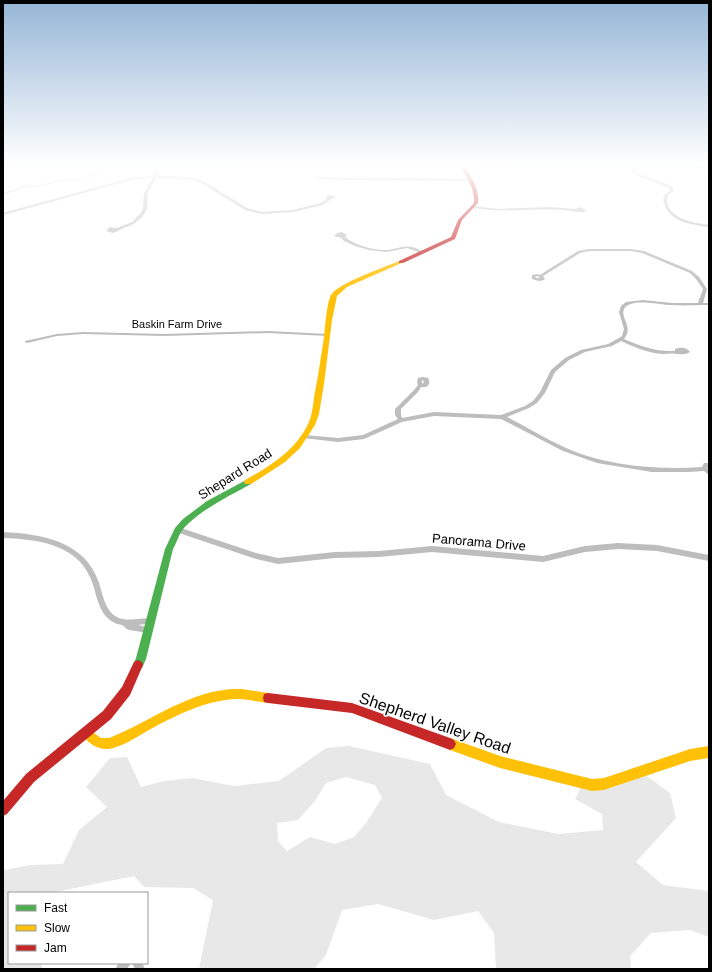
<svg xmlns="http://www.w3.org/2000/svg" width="712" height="972" font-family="Arial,sans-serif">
<rect width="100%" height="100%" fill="#fff"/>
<path fill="#e8e8e8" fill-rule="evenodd" d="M349 746 430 764 446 795 499 822 558 834 603 830 602 814 575 799 581 787H614L645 775 670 793 676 818 636 862 663 885 709 891V937L690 930 651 933 630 956 631 969H496L494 933 478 911 434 920 378 904 342 910 326 955 314 969H199L213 900 193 888 144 887 134 876 51 893H9V963H42V969H3V871L4 870 30 865 63 864 79 830 107 807 86 787 110 758 127 757 141 787 164 781 192 778 234 786 279 781 326 748ZM346 777 375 785 382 798 366 823 354 837 335 844 310 837 287 851 278 841 277 823 298 820 314 802 326 783Z"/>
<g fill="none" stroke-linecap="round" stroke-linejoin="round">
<polyline stroke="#bababa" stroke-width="1" points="3,194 28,186 40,186 58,181 86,179 90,176 102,173 104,167 115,163"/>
<g fill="#bdbdbd" fill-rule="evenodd">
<polygon points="18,163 30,163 3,167 3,165"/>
<path d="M160 163H163L157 176C173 176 188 176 203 181L247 208 262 212 293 210 321 203 327 199 325 198 327 196 331 195 336 198 331 199 323 205 293 212 262 214 245 210 201 183C186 177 171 178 156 178L148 193 147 209 143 216 134 224 119 230 118 231 113 233 106 231 110 227 117 228 132 222 140 214 143 209 144 193 152 178 131 180 3 215V213L131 178 153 176Z"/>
<path d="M676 163C664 168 647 162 635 170L638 173 672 186 674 191 668 195C662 218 694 223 709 225V227C693 225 669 222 664 203 662 197 665 194 670 191L669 188 636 175 631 170C640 163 665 163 676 163Z"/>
<polygon points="680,163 686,163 709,169 709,171"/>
<polygon points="317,177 470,179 472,180 470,181 348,180 316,179 315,178"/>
<path d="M473 206 498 209 550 207 575 209 580 207 587 211C579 214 571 210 562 210 533 208 504 213 474 208H473Z"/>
<path d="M342 232 347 235 345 237C355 245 374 251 387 250 401 248 409 242 423 252L421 253 407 248 386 252 369 250 355 246 344 241 341 238 334 236 337 233Z"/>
<path d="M589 249H631L644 251 692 271 699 277 707 289 703 303H709V305C697 305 684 306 671 305 661 305 630 297 624 309 620 318 634 327 624 339 641 346 656 352 675 351V349C682 347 686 347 690 352 686 355 681 354 676 354 672 353 667 354 663 354 648 353 634 347 621 341L612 346 585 352 569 360 555 372 545 393 537 403 529 408 507 417C527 427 546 439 566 448 606 466 659 470 702 467L704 463H709V467L707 468 709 469V475L704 471 688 472H652L615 466 597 463 563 451 501 419 434 416 402 422 364 439 338 442 303 438 302 437 303 436 305 435 338 438 363 435 398 419 395 415V409L414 390 418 385 417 382 418 378 423 377 428 378C430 382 430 385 426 387H421L418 392 401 409V415L402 418 434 412 501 415 525 406 533 401 540 392 551 370 565 358 581 350 608 344 619 338 622 336 624 329 619 312 621 306 626 302 643 300 672 303H698L703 289 696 279 690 273 642 253 631 251H589L580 253 543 276 545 279 544 280 539 281 532 279V275L537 274 540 275 578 251ZM537 276 539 277 540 278H536L535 277ZM422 380 424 381 423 384 422 383Z"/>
<polygon points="268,331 328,334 330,335 328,336 268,333 164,336 83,334 57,336 27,343 25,342 25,341 57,334 83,332 164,334"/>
<polygon points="178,527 256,553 278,558 335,552 379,551 432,546 543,556 585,546 618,543 657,545 709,555 709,561 657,551 618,549 585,552 543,562 432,552 379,557 335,558 278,564 256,559 176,532 175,530 176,528"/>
<path d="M3 532C42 534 85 541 99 583 103 595 105 611 117 617 125 622 142 618 151 618L154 619 155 621 154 623 138 625 151 628 152 630 151 632 148 633 129 630C126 629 124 626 122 625 119 624 116 624 113 622 97 613 97 592 90 577 76 544 35 539 3 538Z"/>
<polygon points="119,963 131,963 127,969 115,969"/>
<polygon points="132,963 142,963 145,969 135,969"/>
</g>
<path fill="#4caf50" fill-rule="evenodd" d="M248 479 252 482 251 484C231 495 194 513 181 532 178 537 176 544 173 549L146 659 142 668 138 670 134 668 133 665 136 658 165 549 175 528 183 519 207 501Z"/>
<g fill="#ffc107" fill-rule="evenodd">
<path d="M399 261 404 262 347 287 337 296 332 320 324 384 319 414 315 425 300 448 285 462 259 479 251 484H245L244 482 245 480C269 467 296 450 308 424 312 416 313 406 314 397 318 377 321 357 324 337 325 327 327 302 331 295 338 283 385 267 399 261Z"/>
<path d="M242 689 268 693 272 694 273 698 272 702 268 703C258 702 248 699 238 699 205 700 175 716 147 731 137 737 120 748 108 749 98 750 85 742 82 733L83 729 87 728 101 738H109C152 721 193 687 242 689Z"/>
<polygon points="450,738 500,756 592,779 604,778 690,749 709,746 709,758 690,761 604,790 592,791 500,768 450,750 446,748 444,744 446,740"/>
</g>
<g fill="#c62828" fill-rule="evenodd">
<path d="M459 163H463C470 176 480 188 478 203L462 220 455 239 403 263H399V261L451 237 458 220 474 203V198L472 188Z"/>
<polygon points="138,660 142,662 143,665 130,695 111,719 34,782 7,814 3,816 3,801 26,774 103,711 122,687 134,662"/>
<polygon points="268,693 352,703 450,738 454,740 456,744 454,748 450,750 352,713 268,703 264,702 263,698 264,694"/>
</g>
</g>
<linearGradient id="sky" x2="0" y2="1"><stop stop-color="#95b6d6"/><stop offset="0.55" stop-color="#fff"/><stop offset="1" stop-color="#fff" stop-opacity="0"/></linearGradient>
<rect width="712" height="299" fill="url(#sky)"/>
<g text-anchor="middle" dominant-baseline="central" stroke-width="3" stroke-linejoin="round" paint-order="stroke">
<g font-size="11" fill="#000" stroke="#fff">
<text x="177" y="324">Baskin Farm Drive</text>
</g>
<g font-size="13" fill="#000" stroke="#fff">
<text transform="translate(235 474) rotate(-32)">Shepard Road</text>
<text transform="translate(479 542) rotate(5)">Panorama Drive</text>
</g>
<g font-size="16" fill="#000" stroke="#fff">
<text transform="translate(435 723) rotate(19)">Shepherd Valley Road</text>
</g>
</g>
<rect width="712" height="972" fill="none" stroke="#000000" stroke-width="8"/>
<rect x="8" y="892" width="140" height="72" fill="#ffffff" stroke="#999999"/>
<rect x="16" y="905" width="20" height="6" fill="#4caf50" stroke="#999999"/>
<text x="44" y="912" font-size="12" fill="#000000">Fast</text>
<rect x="16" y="925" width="20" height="6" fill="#ffc107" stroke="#999999"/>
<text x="44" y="932" font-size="12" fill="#000000">Slow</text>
<rect x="16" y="945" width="20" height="6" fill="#c62828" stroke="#999999"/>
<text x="44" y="952" font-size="12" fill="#000000">Jam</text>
</svg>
